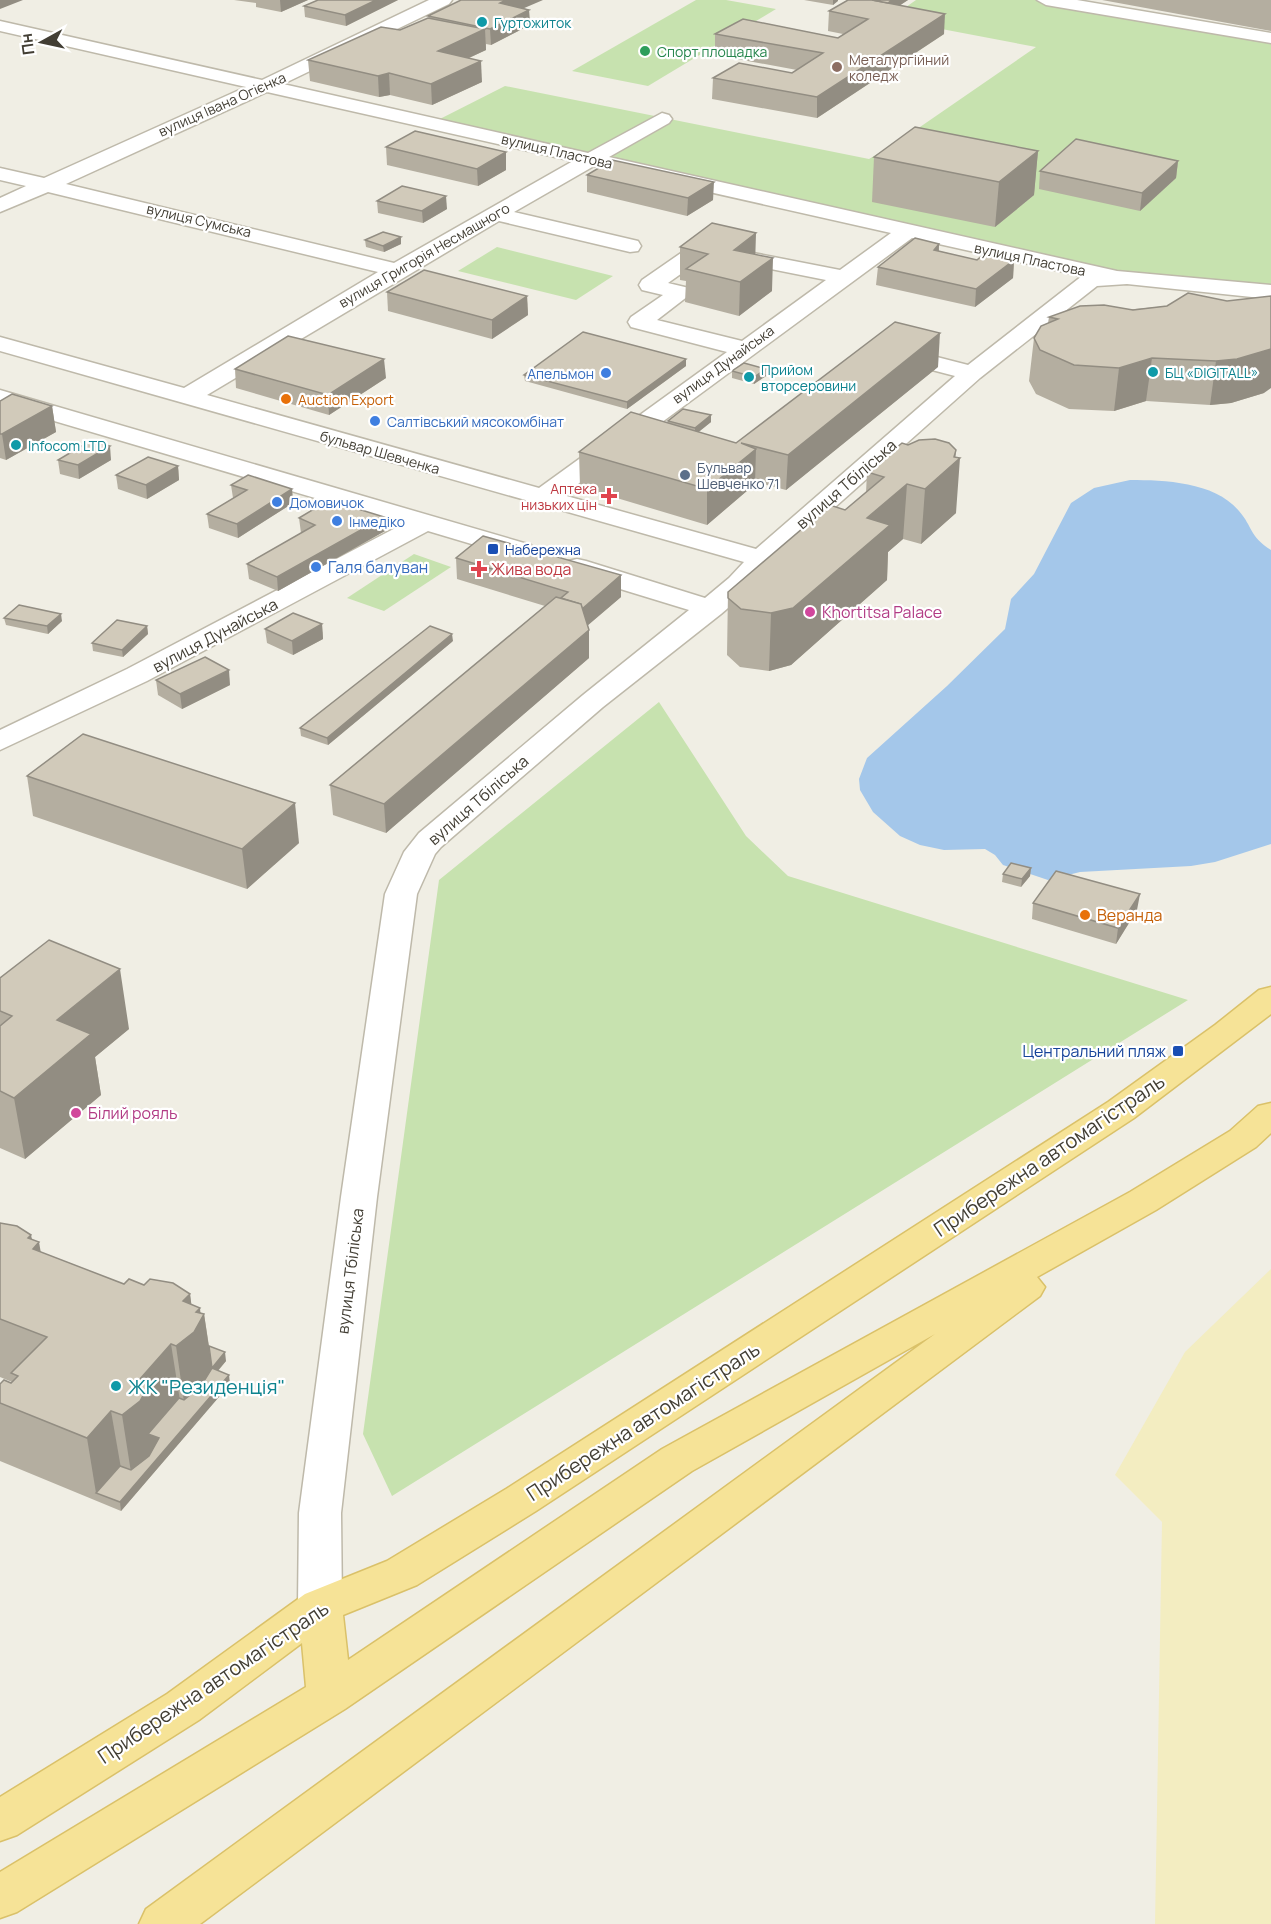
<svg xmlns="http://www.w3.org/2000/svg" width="1271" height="1924" font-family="Manrope,sans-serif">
<rect width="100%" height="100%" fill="#f0eee4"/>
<g fill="#c7e2af">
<polygon points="696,0 726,0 776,9 648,86 572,71"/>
<polygon points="916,0 1046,0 1271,39 1271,292 1140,278 432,123 505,86 869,159 904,138 1036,47 889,19"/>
<polygon points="497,247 613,276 576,300 458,271"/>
<polygon points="414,554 451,567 384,611 347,598"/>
<polygon points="659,702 746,836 788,876 1188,1000 392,1496 363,1434 439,880"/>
</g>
<polygon fill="#f3edc1" points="1271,1269 1271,1924 1155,1924 1162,1522 1115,1475 1185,1352"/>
<path fill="#a4c7ea" d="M1130 480C1165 480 1215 482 1239 511 1253 527 1249 536 1271 550V844L1215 862 1191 866 1080 872 1048 880 1003 865 995 855 985 849 944 850 920 845 900 836 873 812 860 790 859 779 867 758 947 686 1005 629 1011 599 1034 574 1071 503 1094 488Z"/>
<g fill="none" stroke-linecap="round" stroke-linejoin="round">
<g stroke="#beb9aa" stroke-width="3">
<g id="minor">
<path d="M429 0H452L449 4 283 84 588 153 662 113 669 115 672 119 669 123 609 157 1117 271 1271 285V299L1127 284 1097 286 980 378 770 565 749 590 721 614 603 707 441 847 435 854 417 894 377 1197 341 1513 342 1606 335 1618 320 1623 305 1618 298 1606 299 1513 341 1197 385 894 404 852 419 833 583 695 689 610 568 573 564 567 568 561 577 559 586 561 705 598 729 578 744 562 0 351V337L184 388 378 272 48 192 0 212V198L26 186 0 180V168L44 178 246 87 0 31V21L262 80ZM267 92 573 161 394 263 66 184ZM594 166 891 233 840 270 702 243 694 244 642 280 639 285 642 290 663 295 631 317 628 322 631 327 727 352 539 488 207 395 499 221 630 252 638 251 641 246 638 241 514 212ZM912 238 1082 276 968 365 894 346 886 348 882 353 886 358 955 376 756 549 563 495ZM706 256 826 280 742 341 657 320 692 293 689 288 668 283Z"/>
<polygon points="1037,0 1077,0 1271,33 1271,43 1046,5"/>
<polygon points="0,390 531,545 535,551 531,557 522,559 428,531 147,681 0,750 0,730 127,669 403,524 0,405"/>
</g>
</g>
<g stroke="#dac169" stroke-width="3">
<polygon id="major" points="1271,987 1271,1014 1134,1118 536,1511 417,1585 343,1615 348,1660 662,1449 1130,1192 1230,1131 1258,1106 1271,1103 1271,1133 1256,1147 1156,1210 1037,1277 1045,1287 1040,1296 200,1924 139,1924 146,1909 935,1334 692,1471 345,1709 17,1912 0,1918 0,1872 306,1687 302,1643 199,1720 17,1835 0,1841 0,1797 167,1694 305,1594 387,1561 506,1489 1108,1102 1215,1025 1259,990"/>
</g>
<use href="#minor" fill="#fff" fill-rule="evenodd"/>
<use href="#major" fill="#f6e397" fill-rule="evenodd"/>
</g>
<g fill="#b4aea0">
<polygon points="234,0 308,0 281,12 256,7 256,3"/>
<polygon points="318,0 398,0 346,26 305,17 304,6"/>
<polygon points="804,0 838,0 833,5"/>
<polygon points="848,0 908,0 900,5 944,34 817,118 712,99 713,78 792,73 797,70 715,55 715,34 838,38 843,34 828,31 829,11"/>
<polygon points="1102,0 1271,0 1271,31"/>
<polygon points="524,8 529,10 530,25 491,45 486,44 486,50 469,58 482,82 432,105 390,95 379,97 310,81 308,60 400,30 429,18 428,16"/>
<polygon points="386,147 506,152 506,170 478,186 387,165"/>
<polygon points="1038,151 1034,195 995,227 872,202 874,157"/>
<polygon points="1178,161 1176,178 1140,211 1039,189 1040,171"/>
<polygon points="587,175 713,200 687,216 587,192"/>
<polygon points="377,201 447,209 423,223 378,213"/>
<polygon points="365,240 401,244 384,252 366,247"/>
<polygon points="939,244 939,251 977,260 1014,260 1013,278 975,307 876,285 878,267"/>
<polygon points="680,247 755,254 772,291 739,316 685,302 686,281 680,280"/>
<polygon points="387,292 527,296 528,315 492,339 388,311"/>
<polygon points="1167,306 1264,393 1231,403 1210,405 1146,401 1114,411 1069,409 1036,394 1029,381 1034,338 1048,323 1049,317"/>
<polygon points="686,366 627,409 525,381 524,375"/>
<polygon points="938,367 786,490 755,482 755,484 707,525 580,487 579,452 668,423 668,421 711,415 711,422 698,432 736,443"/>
<polygon points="235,369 386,378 329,415 236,388"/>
<polygon points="766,369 766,376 754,384 732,378 732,371"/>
<polygon points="0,401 52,406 56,432 6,460 0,458"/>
<polygon points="956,457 956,513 921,544 903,539 888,552 887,580 791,665 769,671 740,667 727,655 728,592 845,510 866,493 867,472"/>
<polygon points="58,460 111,460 79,479 60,474"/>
<polygon points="178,466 179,480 147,499 118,489 116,475"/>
<polygon points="231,485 292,489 293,503 238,538 209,528 207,514 233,498"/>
<polygon points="384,517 385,531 278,591 249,579 247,564 301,533 299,518"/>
<polygon points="456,558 621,575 621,597 587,626 589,630 589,658 386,833 333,815 330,785 545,606 457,579"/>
<polygon points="4,618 62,621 48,634 6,625"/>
<polygon points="322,624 323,639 293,655 267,643 265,629"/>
<polygon points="147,626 148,634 123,657 93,651 92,643"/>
<polygon points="453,641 328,745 301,736 300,728"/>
<polygon points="156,680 230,685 182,709 158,695"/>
<polygon points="27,776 299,843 247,889 33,816"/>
<polygon points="1031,868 1030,876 1021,887 1002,882 1003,874"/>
<polygon points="1033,903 1137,910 1116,944 1032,919"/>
<polygon points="0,978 129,1029 95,1057 101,1095 25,1159 0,1148"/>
<polygon points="0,1223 32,1240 41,1252 124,1284 144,1285 190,1294 191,1304 201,1313 204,1314 209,1346 226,1361 218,1371 230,1384 121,1511 0,1461 0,1384 11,1383 12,1382 0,1377"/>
</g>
<g fill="#928d82">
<polygon points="0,0 23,0 0,9"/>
<polygon points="280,0 308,0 281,12"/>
<polygon points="376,0 398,0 346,26 345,15"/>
<polygon points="506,0 543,0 501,18 500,3"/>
<polygon points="833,0 838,0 838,1 833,5"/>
<polygon points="892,0 908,0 887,14 888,3"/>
<polygon points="529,10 530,25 491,45 490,29"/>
<polygon points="945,14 944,34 817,118 817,97"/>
<polygon points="485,29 486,50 438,72 438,51"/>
<polygon points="481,61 482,82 432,105 431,84"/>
<polygon points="389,73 390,95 379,97 378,76"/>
<polygon points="1038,151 1034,195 995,227 999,182"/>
<polygon points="506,152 506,170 478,186 477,169"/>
<polygon points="1178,161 1176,178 1140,211 1142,193"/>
<polygon points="714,182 713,200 687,216 688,198"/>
<polygon points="446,196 447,209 423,223 422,211"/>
<polygon points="756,233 755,266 734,250"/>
<polygon points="401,237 401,244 384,252 383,246"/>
<polygon points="939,244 938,262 934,250"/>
<polygon points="773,258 772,291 739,316 740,282"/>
<polygon points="1014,260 1013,278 975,307 976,289"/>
<polygon points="527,296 528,315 492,339 492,320"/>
<polygon points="940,333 938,367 786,490 788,455"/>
<polygon points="1271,349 1271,388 1264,393 1231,403 1210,405 1216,361"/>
<polygon points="1152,358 1146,401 1114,411 1119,368"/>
<polygon points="384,359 386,378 329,415 328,395"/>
<polygon points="686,359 686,366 627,409 627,402"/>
<polygon points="766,369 766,376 754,384 754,377"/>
<polygon points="52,406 56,432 6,460 2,434"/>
<polygon points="711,415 711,422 695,435 695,428"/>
<polygon points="110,446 111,460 79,479 78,465"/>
<polygon points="756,449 755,484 707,525 707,489"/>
<polygon points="956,450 955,462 960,458 956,513 921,544 925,489 954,457"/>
<polygon points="178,466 179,480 147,499 146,485"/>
<polygon points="907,484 903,539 888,552 887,580 791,665 769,671 771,613 867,518"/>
<polygon points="292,489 293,503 238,538 237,524"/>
<polygon points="384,517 385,531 278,591 277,577"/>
<polygon points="621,575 621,597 581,631 581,610"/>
<polygon points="61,614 62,621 48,634 47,626"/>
<polygon points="322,624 323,639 293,655 292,641"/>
<polygon points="147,626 148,634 123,657 122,650"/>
<polygon points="589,630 589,658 386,833 384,804"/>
<polygon points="452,634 453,641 328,745 327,738"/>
<polygon points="229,670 230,685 182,709 180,694"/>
<polygon points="295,803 299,843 247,889 242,849"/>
<polygon points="1031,868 1030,876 1021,887 1022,879"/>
<polygon points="1140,894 1137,910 1116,944 1118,928"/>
<polygon points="120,969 129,1029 95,1057 101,1095 25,1159 14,1098 57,1020"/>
<polygon points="31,1235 34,1248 39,1242 50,1305 28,1238"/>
<polygon points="190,1294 195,1331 196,1312 200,1308 201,1319 204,1314 212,1368 225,1352 226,1361 185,1409 176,1346 183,1301"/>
<polygon points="171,1344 181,1407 160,1447 132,1479 122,1415 140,1379"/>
<polygon points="229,1375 230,1384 121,1511 120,1502"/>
<polygon points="111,1411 122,1474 96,1493 87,1438"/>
</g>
<g fill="#d1caba" stroke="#928d82" stroke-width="1.5">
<polygon points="318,0 376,0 345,15 304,6"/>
<polygon points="461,0 506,0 500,3 529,10 490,29 428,16"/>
<polygon points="848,0 872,0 945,14 817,97 713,78 739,63 792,73 823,53 715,34 743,19 838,38 868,19 829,11"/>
<polygon points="872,0 892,0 888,3"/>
<polygon points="428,18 485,29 438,51 481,61 431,84 389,73 378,76 308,60 381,27 400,30"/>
<polygon points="915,127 1038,151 999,182 874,157"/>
<polygon points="415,131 506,152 477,169 386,147"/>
<polygon points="1076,139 1178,161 1142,193 1040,171"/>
<polygon points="612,160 714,182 688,198 587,175"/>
<polygon points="402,186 446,196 422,211 377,201"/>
<polygon points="712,223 756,233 734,250 773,258 740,282 686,269 708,254 680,247"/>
<polygon points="383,232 401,237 383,246 365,240"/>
<polygon points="915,238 939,244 934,250 977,260 985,253 1014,260 976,289 878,267"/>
<polygon points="424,270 527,296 492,320 387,292"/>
<polygon points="1188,293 1227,301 1271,296 1271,349 1237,359 1216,361 1152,358 1119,368 1074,365 1040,350 1034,338 1041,326 1058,319 1049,317 1080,306 1104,305 1133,310 1167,306"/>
<polygon points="895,322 940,333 788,455 741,443 756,449 707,489 579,452 631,412 736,443"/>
<polygon points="583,332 686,359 627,402 524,375"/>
<polygon points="288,336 384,359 328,395 235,369"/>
<polygon points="744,363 766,369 754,377 732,371"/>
<polygon points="12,394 52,406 2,434 0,434 0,401"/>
<polygon points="683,409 711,415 695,428 668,421"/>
<polygon points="935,439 949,443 956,450 954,457 960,458 925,489 907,484 867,518 890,525 793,608 771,613 741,609 728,598 728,592 830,505 845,510 884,477 867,472 902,443 908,445 919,440"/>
<polygon points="90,441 110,446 78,465 58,460"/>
<polygon points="148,457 178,466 146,485 116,475"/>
<polygon points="248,475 292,489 237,524 207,514 247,490 231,485"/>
<polygon points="329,500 384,517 277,577 247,564 315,525 299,518"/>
<polygon points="483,536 621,575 582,609 581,604 561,598 568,592 456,558"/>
<polygon points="556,597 581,604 589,630 384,804 330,785"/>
<polygon points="19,605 61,614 47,626 4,618"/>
<polygon points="293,613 322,624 292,641 265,629"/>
<polygon points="117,620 147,626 122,650 92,643"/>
<polygon points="430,626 452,634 327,738 300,728"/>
<polygon points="205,657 229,670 180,694 156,680"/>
<polygon points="83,734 295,803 242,849 27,776"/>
<polygon points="1011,863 1031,868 1022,879 1003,874"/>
<polygon points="1056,871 1140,894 1118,928 1033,903"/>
<polygon points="49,940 120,969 57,1020 91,1034 14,1098 0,1091 0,1026 12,1016 0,1011 0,978"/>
<polygon points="0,1223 17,1226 31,1235 28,1238 39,1242 33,1249 124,1284 129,1279 144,1285 150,1279 173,1283 190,1294 183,1301 200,1308 196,1312 204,1314 194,1332 176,1346 171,1344 140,1379 150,1383 140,1401 122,1415 111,1411 87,1438 0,1403 0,1384 4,1380 11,1383 18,1376 11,1373 47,1337 0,1319"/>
<polygon points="209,1346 225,1352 212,1368"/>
<polygon points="212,1368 229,1375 120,1502 96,1493 120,1466 131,1470 149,1456 159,1438 148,1434 179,1398 184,1400 201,1386"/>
</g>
<g fill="#0f9aa8" stroke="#fff" stroke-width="2">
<circle cx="482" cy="22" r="6"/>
<circle cx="1153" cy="372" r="6"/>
<circle cx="749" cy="377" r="6"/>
<circle cx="16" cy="445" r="6"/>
<circle cx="116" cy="1386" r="6"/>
</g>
<circle fill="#2e9e5b" stroke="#fff" stroke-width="2" cx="645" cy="51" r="6"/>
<circle fill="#8d6e63" stroke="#fff" stroke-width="2" cx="837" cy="67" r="6"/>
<g fill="#3f7fe0" stroke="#fff" stroke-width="2">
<circle cx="606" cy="373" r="6"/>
<circle cx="375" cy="421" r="6"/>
<circle cx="277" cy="502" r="6"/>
<circle cx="337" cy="521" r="6"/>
<circle cx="316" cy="567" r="6"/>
</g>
<g fill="#e8710a" stroke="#fff" stroke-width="2">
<circle cx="286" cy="399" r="6"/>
<circle cx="1085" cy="915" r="6"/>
</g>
<circle fill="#5c6f8a" stroke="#fff" stroke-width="2" cx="685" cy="475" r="6"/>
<g fill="#e0444e" stroke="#fff" stroke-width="2">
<path d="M606 487h6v6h6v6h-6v6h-6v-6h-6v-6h6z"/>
<path d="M476 560h6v6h6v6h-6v6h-6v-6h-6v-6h6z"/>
</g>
<g fill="#1a4fb4" stroke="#fff" stroke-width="2">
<rect x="487" y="543" width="12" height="12" rx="3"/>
<rect x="1172" y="1045" width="12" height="12" rx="3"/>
</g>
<g fill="#d1479c" stroke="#fff" stroke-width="2">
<circle cx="810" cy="612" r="6"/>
<circle cx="76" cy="1113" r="6"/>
</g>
<g text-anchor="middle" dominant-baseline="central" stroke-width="4.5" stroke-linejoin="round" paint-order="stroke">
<g font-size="14" fill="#0d838f" stroke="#fff" text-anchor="start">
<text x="494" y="22">Гуртожиток</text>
<text x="761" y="369">Прийом<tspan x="761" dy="16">вторсеровини</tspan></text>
<text x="1165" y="372">БЦ «DIGITALL»</text>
<text x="28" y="445">Infocom LTD</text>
</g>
<g font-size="14" fill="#27864d" stroke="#fff" text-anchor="start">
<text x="657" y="51">Спорт площадка</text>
</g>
<g font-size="14" fill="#785e54" stroke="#fff" text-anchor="start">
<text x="849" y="59">Металургійний<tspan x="849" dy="16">коледж</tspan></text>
</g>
<g font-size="14" fill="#423e34" stroke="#fff">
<text transform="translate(222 104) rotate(-24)">вулиця Івана Огієнка</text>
<text transform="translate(557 151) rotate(13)">вулиця Пластова</text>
<text transform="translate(199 220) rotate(13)">вулиця Сумська</text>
<text transform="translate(424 255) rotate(-30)">вулиця Григорія Несмашного</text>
<text transform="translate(1030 259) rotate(12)">вулиця Пластова</text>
<text transform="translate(723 364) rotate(-36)">вулиця Дунайська</text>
<text transform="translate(380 452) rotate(16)">бульвар Шевченка</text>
</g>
<g font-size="14" fill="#366cbe" stroke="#fff" text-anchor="start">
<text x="594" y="373" text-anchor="end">Апельмон</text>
<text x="387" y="421">Салтівський мясокомбінат</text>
<text x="289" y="502">Домовичок</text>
<text x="349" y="521">Інмедіко</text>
</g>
<g font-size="14" fill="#c56008" stroke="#fff" text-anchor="start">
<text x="298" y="399">Auction Export</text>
</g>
<g font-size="14" fill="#4e5e75" stroke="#fff" text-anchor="start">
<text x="697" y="467">Бульвар<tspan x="697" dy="16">Шевченко 71</tspan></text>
</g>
<g font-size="14" fill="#be3a42" stroke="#fff" text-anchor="end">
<text x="597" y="488">Аптека<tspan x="597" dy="16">низьких цін</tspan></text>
</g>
<g font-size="14" fill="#164399" stroke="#fff" text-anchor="start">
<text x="505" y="549">Набережна</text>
</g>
<g font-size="16" fill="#423e34" stroke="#fff">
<text transform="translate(846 484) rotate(-41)">вулиця Тбіліська</text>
<text transform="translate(215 635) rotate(-28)">вулиця Дунайська</text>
<text transform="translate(478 800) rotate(-41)">вулиця Тбіліська</text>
<text transform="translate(350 1271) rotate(-83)">вулиця Тбіліська</text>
</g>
<g font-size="16" fill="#366cbe" stroke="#fff" text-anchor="start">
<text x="328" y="567">Галя балуван</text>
</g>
<g font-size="16" fill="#be3a42" stroke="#fff" text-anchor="start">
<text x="491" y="569">Жива вода</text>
</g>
<g font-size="16" fill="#b23c85" stroke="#fff" text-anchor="start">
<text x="822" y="612">Khortitsa Palace</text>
<text x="88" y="1113">Білий рояль</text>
</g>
<g font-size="16" fill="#c56008" stroke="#fff" text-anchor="start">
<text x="1097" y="915">Веранда</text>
</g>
<g font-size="16" fill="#164399" stroke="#fff" text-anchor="end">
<text x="1166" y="1051">Центральний пляж</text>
</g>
<g font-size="20" fill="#423e34" stroke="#fff">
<text transform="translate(1049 1155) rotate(-34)">Прибережна автомагістраль</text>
<text transform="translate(643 1421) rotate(-33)">Прибережна автомагістраль</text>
<text transform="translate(213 1682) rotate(-34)">Прибережна автомагістраль</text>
</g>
<g font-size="20" fill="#0d838f" stroke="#fff" text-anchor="start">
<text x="128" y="1386">ЖК "Резиденція"</text>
</g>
</g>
<g transform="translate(42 42) rotate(262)" stroke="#ffffff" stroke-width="4.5" paint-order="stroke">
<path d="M0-4.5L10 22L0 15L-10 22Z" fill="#423e34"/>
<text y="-9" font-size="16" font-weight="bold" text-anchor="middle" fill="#423e34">Пн</text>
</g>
</svg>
